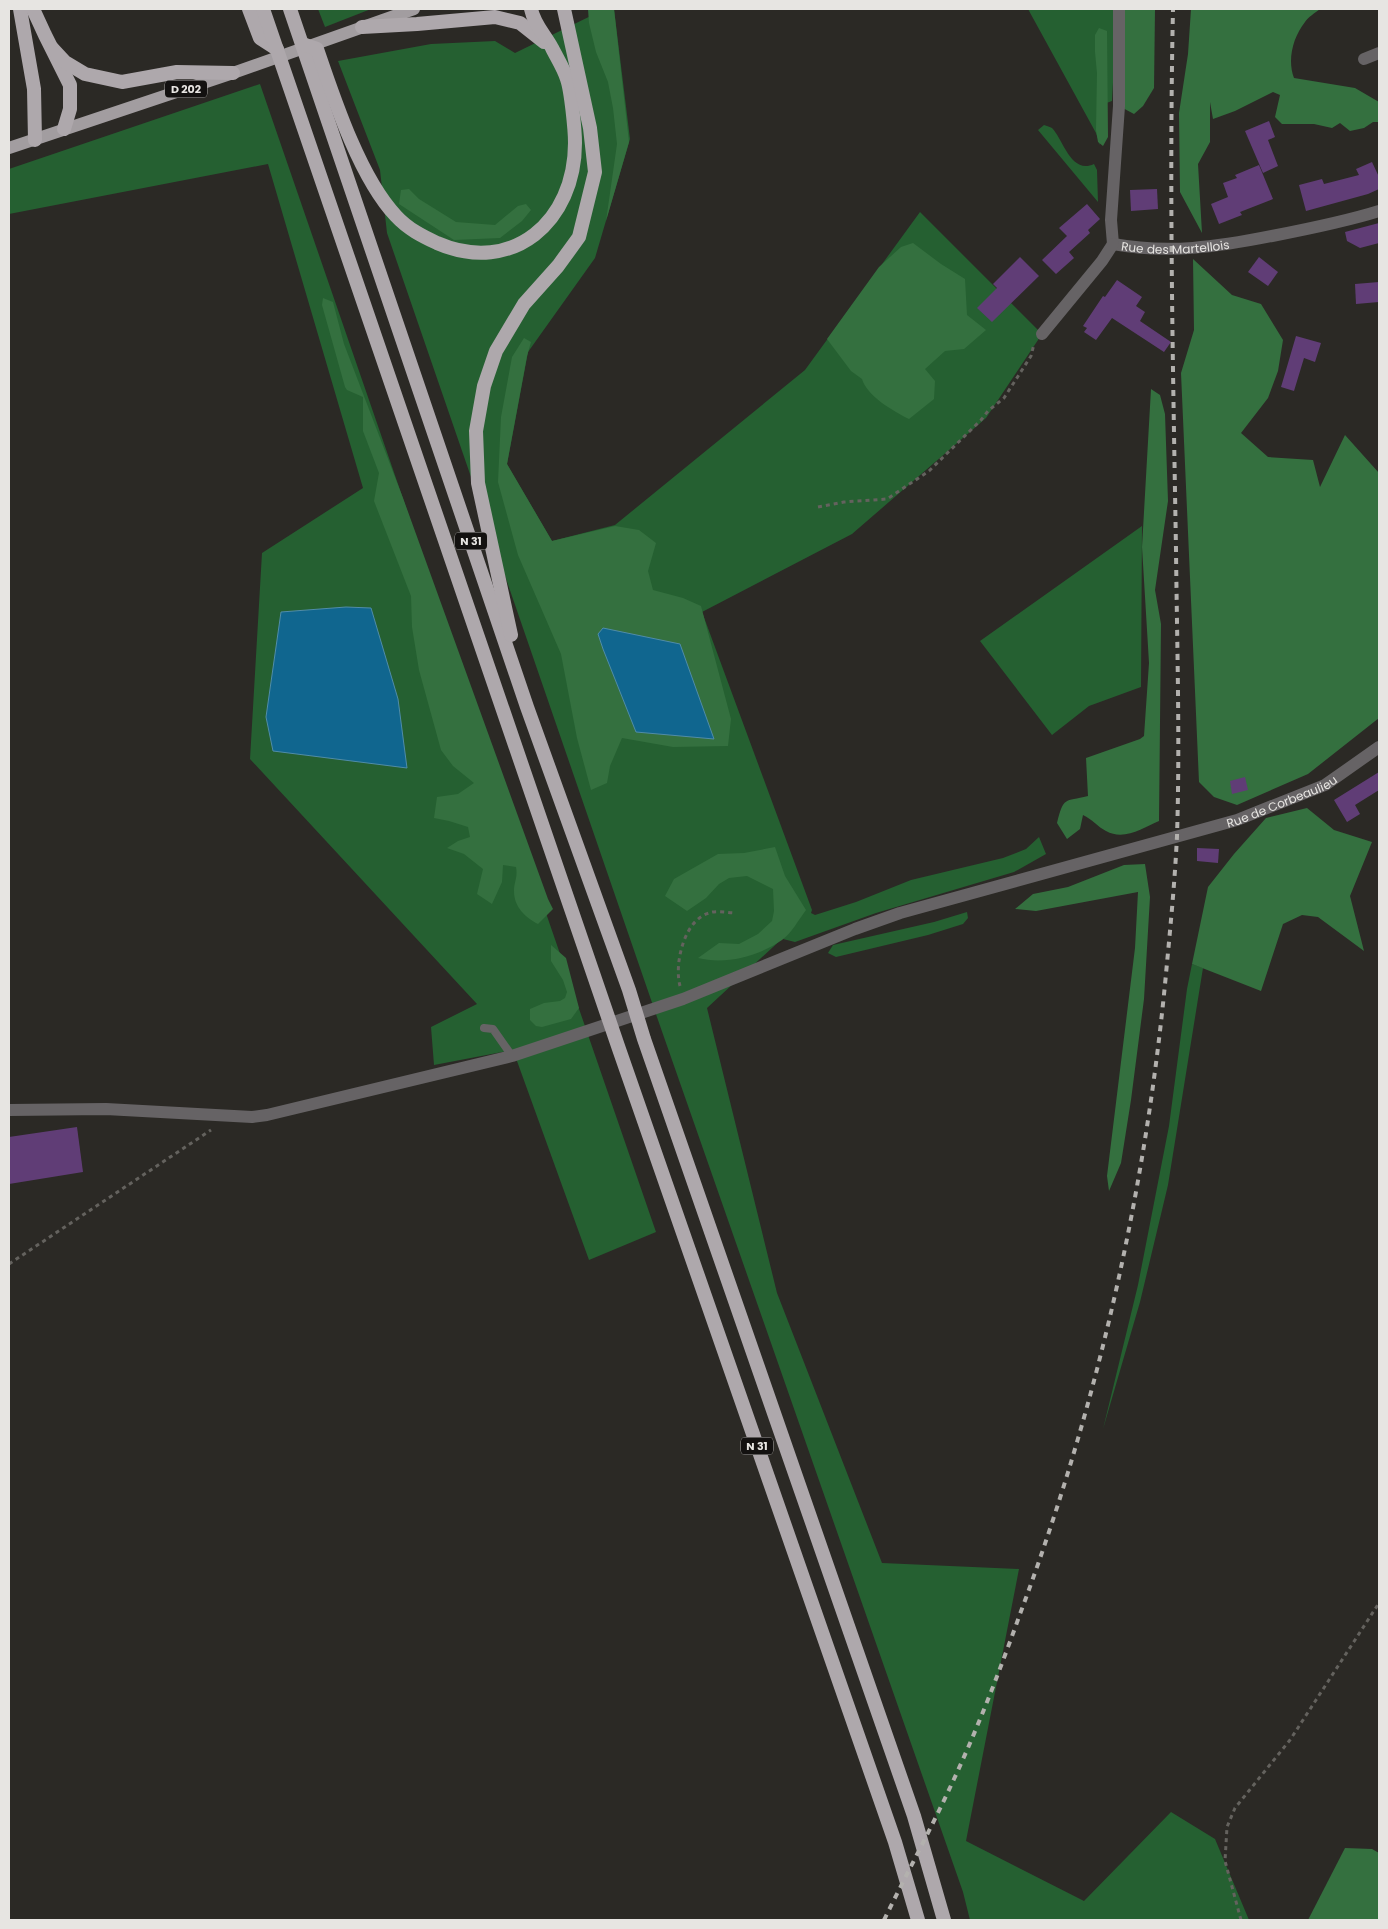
<svg xmlns="http://www.w3.org/2000/svg" width="1388" height="1929" font-family="Poppins,sans-serif">
<rect width="100%" height="100%" fill="#2b2925"/>
<g fill="#256031">
<polygon points="318,9 371,9 325,27"/>
<polygon points="605,9 614,9 630,139 595,258 528,352 507,464 552,541 615,525 805,370 920,212 1042,334 986,418 852,534 702,612 812,910 811,913 815,915 856,902 911,880 1003,858 1026,849 1039,837 1046,854 1014,872 876,913 795,942 783,939 786,935 707,1008 777,1293 882,1563 1019,1569 966,1841 1084,1901 1171,1812 1215,1839 1249,1920 970,1920 963,1892 658,1020 387,233 380,170 338,61 431,44 495,41 515,53"/>
<polygon points="1028,9 1117,9 1112,101 1101,105 1100,145 1096,133"/>
<polygon points="260,84 656,1232 589,1260 513,1050 434,1065 431,1027 477,1004 250,759 262,553 363,488 268,164 9,214 9,169"/>
<path d="M1044 125C1047 126 1050 127 1052 128 1063 139 1071 175 1094 164L1097 170 1098 202 1038 130Z"/>
<polygon points="1142,526 1141,687 1089,706 1052,735 980,641"/>
<polygon points="967,912 968,918 963,924 928,935 836,957 828,953 833,945 934,922"/>
<polygon points="1192,964 1203,968 1168,1185 1140,1302 1103,1429 1138,1285 1169,1126 1187,989"/>
</g>
<g fill="#34703f">
<polygon points="588,9 614,9 629,142 606,221 617,144 613,108 608,82 596,52 589,23"/>
<polygon points="1125,9 1155,9 1154,88 1143,106 1134,114 1119,106"/>
<path d="M1191 9H1320C1315 13 1308 17 1305 22 1293 37 1287 60 1294 78L1355 88 1379 102V122H1373L1364 128 1350 131 1340 123 1332 128 1314 124H1282L1275 117 1280 95 1273 92 1235 111 1213 119 1210 102V142L1198 164 1202 233 1180 192 1179 113 1188 54Z"/>
<polygon points="1099,28 1107,31 1108,137 1103,146 1098,142 1096,130 1097,73 1095,52 1095,35"/>
<polygon points="409,189 419,199 456,222 495,225 518,206 526,204 531,210 522,221 500,238 454,240 399,204 401,190"/>
<path d="M913 243 941 264 965 279 967 315 986 330 964 349 945 351 925 369 935 381 934 399 909 419C893 411 867 396 862 379L851 371 827 339 879 267 901 247Z"/>
<polygon points="1193,259 1232,295 1261,304 1283,340 1278,371 1268,398 1241,433 1268,457 1313,460 1320,487 1345,435 1379,473 1379,718 1308,774 1237,805 1214,797 1199,782 1181,373 1194,330"/>
<path d="M323 298 333 302 344 344 403 498 548 899 553 909 538 924C525 917 514 907 514 891 514 882 518 877 516 867L503 865 502 882 492 904 477 894 483 869 464 854 447 848 458 841 470 837 468 827 449 821 434 818 437 797 458 794 474 783 453 766 441 750 419 670 412 627 411 596 374 501 379 473 363 431V397L347 390 345 387 322 305Z"/>
<polygon points="524,338 531,342 527,356 507,464 552,541 615,526 639,530 656,543 648,571 653,590 683,598 701,606 731,719 728,746 673,747 622,738 610,766 607,783 591,790 577,738 561,654 518,555 498,482 501,417 512,357"/>
<path d="M1151 389 1160 395 1165 414 1168 501 1155 590 1161 624 1159 821C1143 828 1124 841 1106 831 1098 827 1092 819 1083 815L1080 829 1067 839 1057 823C1064 796 1064 802 1088 796L1086 758 1140 739 1144 736 1149 663 1142 547Z"/>
<polygon points="1307,808 1334,830 1372,842 1350,896 1364,951 1318,917 1302,915 1283,924 1261,991 1192,964 1208,887 1234,854 1266,818"/>
<path d="M775 847 785 876 806 910C799 919 791 934 782 940 759 956 726 965 698 958L719 943 739 944 758 934 772 921 774 911 773 889 747 876 729 878 719 884 706 898 687 911 665 896 674 879 718 854 744 853Z"/>
<polygon points="1145,864 1150,897 1144,999 1131,1100 1121,1163 1109,1191 1107,1176 1135,948 1138,892 1036,911 1015,909 1033,894 1068,887 1124,865"/>
<polygon points="551,945 566,958 579,1008 571,1019 542,1027 536,1026 530,1020 530,1009 544,1003 560,1001 565,998 567,992 563,980 551,961"/>
<polygon points="1345,1848 1372,1849 1379,1853 1379,1920 1308,1920"/>
</g>
<g fill="#10668f" stroke="#508ca8">
<polygon points="346,607 371,608 398,699 407,768 273,751 266,717 281,612"/>
<polygon points="603,628 680,644 714,739 636,732 603,649 598,634"/>
</g>
<g fill="#603d76">
<polygon points="1269,121 1275,137 1268,140 1278,166 1263,173 1245,131"/>
<polygon points="1372,162 1379,177 1379,189 1368,194 1306,211 1299,185 1322,179 1324,184 1359,175 1356,169"/>
<polygon points="1259,165 1273,199 1240,212 1242,215 1219,224 1211,204 1228,197 1223,183 1237,178 1235,175"/>
<polygon points="1157,189 1158,209 1131,211 1130,190"/>
<polygon points="1087,204 1100,219 1088,230 1090,233 1069,252 1074,258 1056,274 1042,260 1067,236 1059,228"/>
<polygon points="1379,223 1379,243 1360,248 1347,241 1345,232"/>
<polygon points="1020,257 1039,276 992,322 977,308 997,288 993,284"/>
<polygon points="1259,257 1278,272 1268,286 1248,272"/>
<polygon points="1117,280 1142,297 1136,306 1145,312 1140,321 1171,342 1164,352 1112,318 1096,340 1084,332 1087,328 1083,326 1103,296 1105,297"/>
<polygon points="1379,282 1379,302 1356,304 1355,284"/>
<polygon points="1296,336 1321,343 1315,362 1304,358 1294,391 1281,387"/>
<polygon points="1379,772 1379,790 1355,805 1360,814 1347,822 1334,800"/>
<polygon points="1245,777 1248,790 1232,794 1230,781"/>
<polygon points="1197,848 1219,849 1218,863 1197,861"/>
<polygon points="77,1127 83,1172 9,1184 9,1137"/>
</g>
<g fill="none" stroke-linecap="round" stroke-linejoin="round">
<g stroke="#64625e" stroke-width="3" stroke-dasharray="4 4" stroke-linecap="butt">
<polyline points="818,507 844,502 887,499 929,471 981,420 988,411 1004,398 1031,356 1034,344"/>
<path d="M680 986C674 964 684 920 709 913 716 910 728 913 736 913"/>
<polyline points="9,1264 211,1130"/>
<polyline points="1241,1920 1225,1861 1227,1827 1235,1808 1290,1740 1379,1603"/>
</g>
<polyline stroke="#666365" stroke-width="8" points="484,1028 493,1029 512,1056"/>
<g stroke="#666365" stroke-width="12">
<path id="s1" d="M1119 9V106L1111 220 1113 244C1169 254 1217 247 1272 236 1308 229 1344 222 1379 211"/>
<polyline points="1364,59 1379,53"/>
<polyline points="1042,334 1102,261 1113,244"/>
</g>
<path stroke="#666365" stroke-width="12" id="s2" d="M9 1110 106 1109 252 1117 267 1115 512 1056 683 999 855 929 900 913 1237 820 1325 785 1379 747"/>
<polyline stroke="#a29da0" stroke-width="12" points="9,148 233,73 414,9"/>
<g stroke="#aea8ac" stroke-width="14">
<polyline points="20,9 34,89 35,140"/>
<polyline points="33,9 45,35 70,85 70,109 64,129"/>
<polyline points="249,9 260,38 277,49"/>
<polyline points="263,9 619,1049 895,1842 918,1920"/>
<polyline points="290,9 527,707 629,990 644,1039 914,1816 944,1920"/>
<polyline points="362,27 417,24 495,17 520,23 544,42"/>
<path d="M302 44 317 49C334 99 360 178 396 216 408 229 422 236 437 243 513 276 575 221 575 143 575 130 571 90 567 79 564 69 557 58 552 48 545 35 534 24 531 9"/>
<polyline points="52,48 65,62 85,74 122,82 177,72 233,73"/>
<polyline points="511,635 478,483 476,431 484,386 496,351 524,304 558,266 579,237 595,172 590,128 564,9"/>
</g>
<path stroke="#b3b1ae" stroke-width="4" stroke-dasharray="6 6" stroke-linecap="butt" d="M884 1920C907 1873 932 1827 954 1779 979 1725 1000 1670 1020 1614 1098 1405 1147 1186 1167 963 1171 921 1175 878 1177 836 1180 741 1177 645 1176 550 1173 370 1169 189 1173 9"/>
</g>
<g text-anchor="middle" dominant-baseline="central" stroke-width="5" stroke-linejoin="round" paint-order="stroke">
<g fill="#131110" stroke="#a7a5a3" stroke-width="1">
<rect x="165" y="80.5" width="42" height="17" rx="4"/>
<rect x="455" y="532.5" width="32" height="17" rx="4"/>
<rect x="741" y="1437.5" width="32" height="17" rx="4"/>
</g>
<g font-size="11" font-weight="bold" fill="#e7e5e2">
<text x="186" y="89">D 202</text>
<text x="471" y="541">N 31</text>
<text x="757" y="1446">N 31</text>
</g>
<g font-size="12" fill="#e7e5e2" stroke="#131110">
<text stroke="none"><textPath href="#s1" startOffset="298">Rue des Martellois</textPath></text>
<text stroke="none"><textPath href="#s2" startOffset="1322">Rue de Corbeaulieu</textPath></text>
</g>
</g>
<rect width="1388" height="1929" fill="none" stroke="#e7e5e2" stroke-width="20"/>
</svg>
